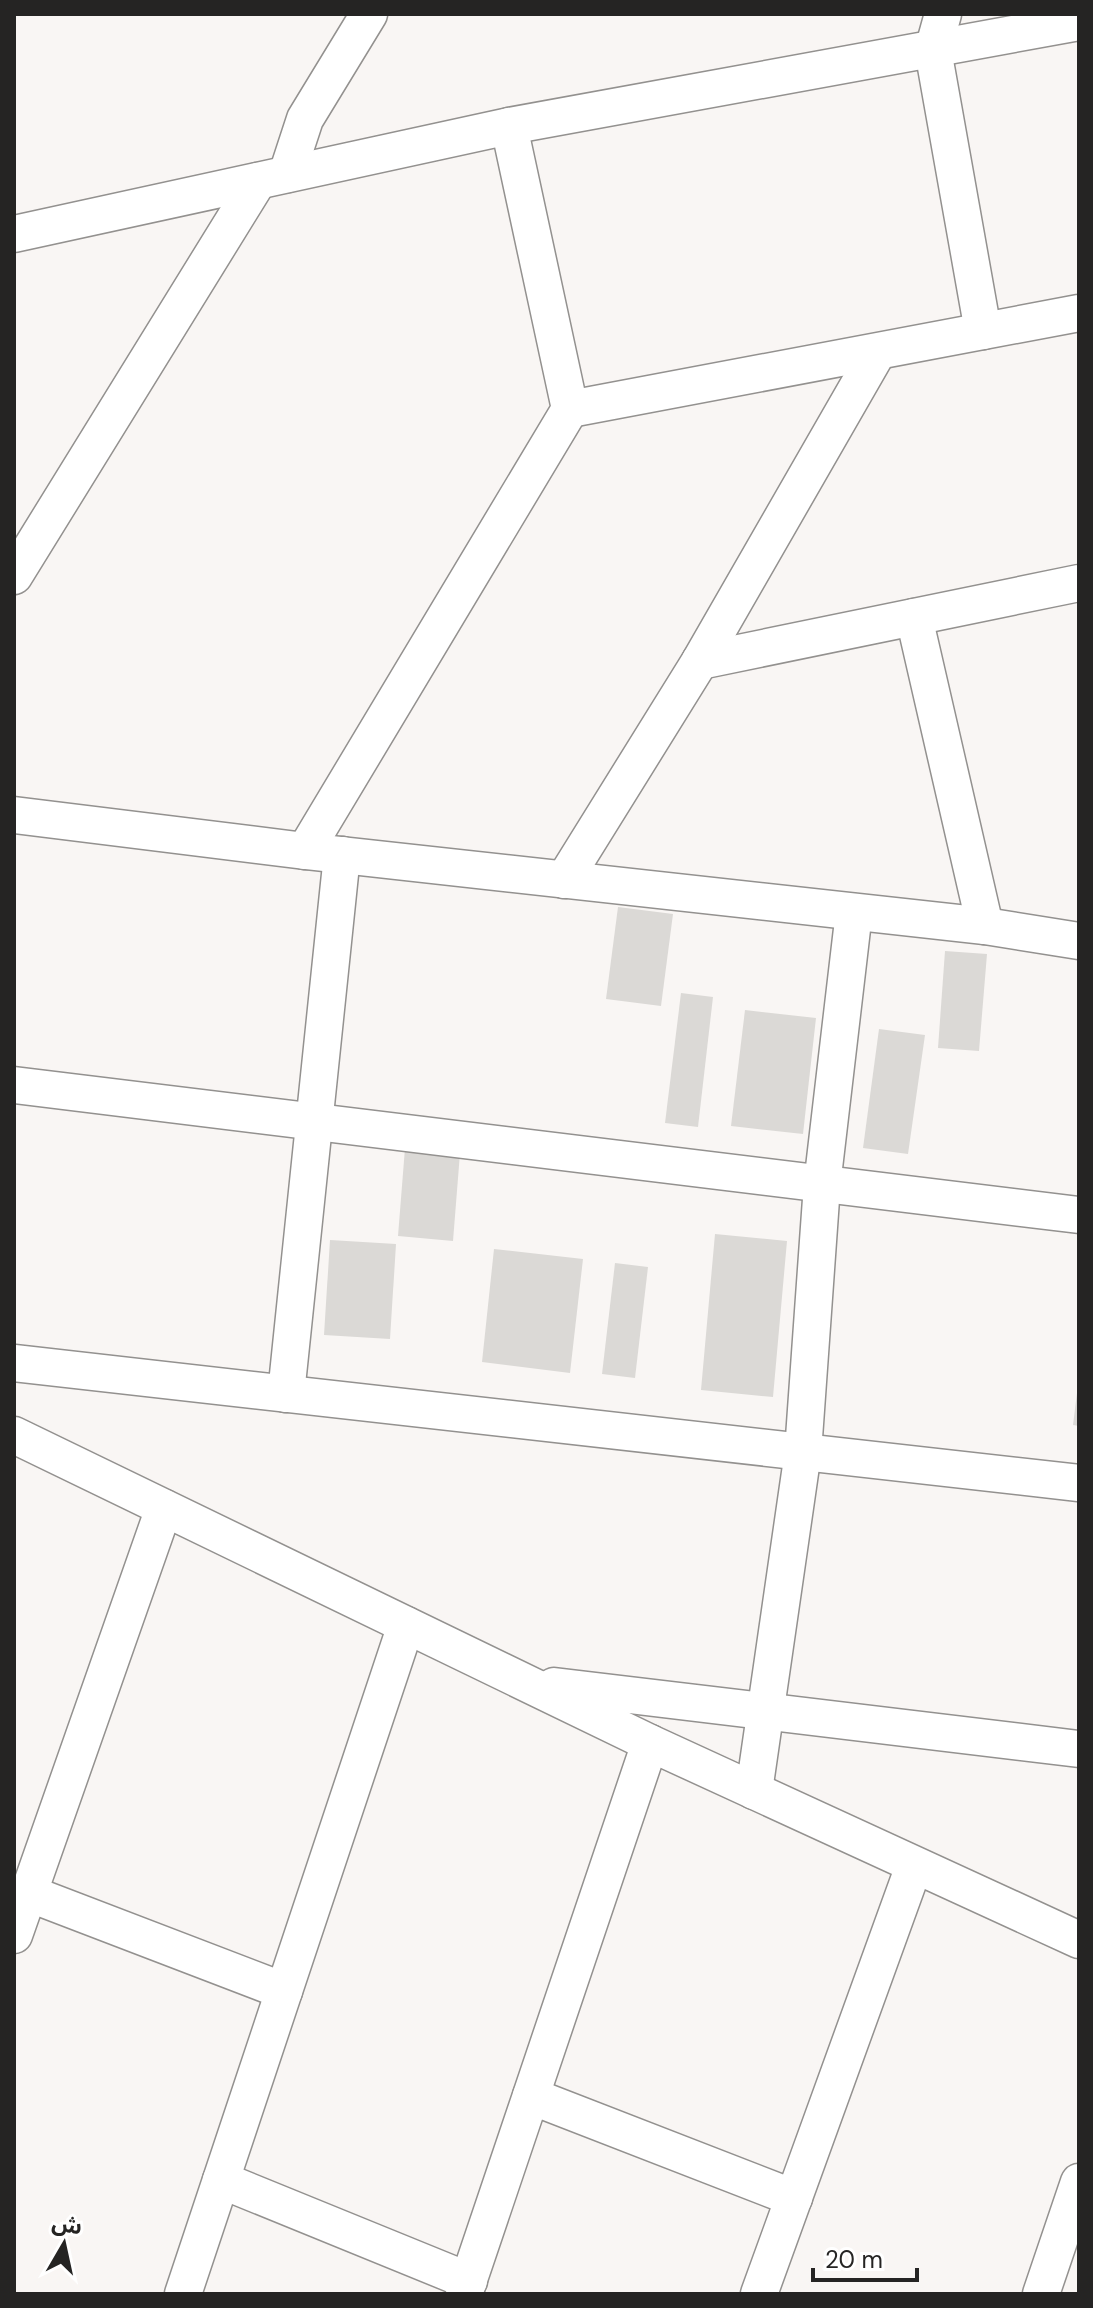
<svg xmlns="http://www.w3.org/2000/svg" width="1093" height="2308" font-family="'DM Sans','Noto Sans Arabic',sans-serif">
<rect width="100%" height="100%" fill="#f9f6f4"/>
<g fill="#dbd9d6">
<polygon points="618,907 673,914 661,1006 606,999"/>
<polygon points="945,951 987,954 979,1051 938,1048"/>
<polygon points="681,993 713,997 698,1127 665,1123"/>
<polygon points="745,1010 816,1018 803,1134 731,1126"/>
<polygon points="879,1029 925,1035 908,1154 863,1148"/>
<polygon points="405,1148 460,1153 453,1241 398,1236"/>
<polygon points="715,1234 787,1241 773,1397 701,1390"/>
<polygon points="330,1240 396,1244 390,1339 324,1335"/>
<polygon points="494,1249 583,1259 570,1373 482,1362"/>
<polygon points="615,1263 648,1267 635,1378 602,1374"/>
<polygon points="1077,1393 1079,1394 1079,1426 1073,1425"/>
</g>
<g fill="none" stroke-linecap="round" stroke-linejoin="round">
<g stroke="#93918f" stroke-width="39">
<g id="minor">
<polyline points="943,14 933,50 983,331"/>
<polyline points="287,174 305,119 369,14"/>
<polyline points="14,234 509,126 1079,22"/>
<polyline points="570,409 1079,313"/>
<polyline points="14,576 258,181"/>
<polyline points="914,617 985,926"/>
<polyline points="700,661 1079,583"/>
<polyline points="14,815 305,851 985,926 1079,941"/>
<polyline points="305,851 570,409 509,126"/>
<polyline points="564,880 700,661 877,353"/>
<polyline points="14,1085 1079,1215"/>
<polyline points="14,1363 1079,1483"/>
<polyline points="286,1394 342,855"/>
<polyline points="14,1435 650,1743 1079,1940"/>
<polyline points="554,1686 1079,1749"/>
<polyline points="754,1791 803,1452 822,1185 854,912"/>
<polyline points="28,1893 284,1991"/>
<polyline points="14,1935 164,1508"/>
<polyline points="531,2096 794,2198"/>
<polyline points="221,2180 469,2281"/>
<polyline points="183,2294 406,1625"/>
<polyline points="464,2294 650,1743"/>
<polyline points="759,2294 914,1866"/>
<polyline points="1041,2294 1079,2182"/>
</g>
</g>
<use href="#minor" stroke="#fff" stroke-width="36"/>
</g>
<rect width="1093" height="2308" fill="none" stroke="#252423" stroke-width="32"/>
<g transform="translate(64 2244) rotate(9)" stroke="#ffffff" stroke-width="6" paint-order="stroke">
<path d="M0-6L14 30L0 20L-14 30Z" fill="#252423"/>
<text y="-12" font-size="22" font-weight="bold" text-anchor="middle" fill="#252423">ش</text>
</g>
<path d="M813 2268v12h104v-12" fill="none" stroke="#252423" stroke-width="4"/>
<text x="825" y="2268" font-size="24" fill="#252423" stroke="#ffffff" stroke-width="6" paint-order="stroke">20 m</text>
</svg>
